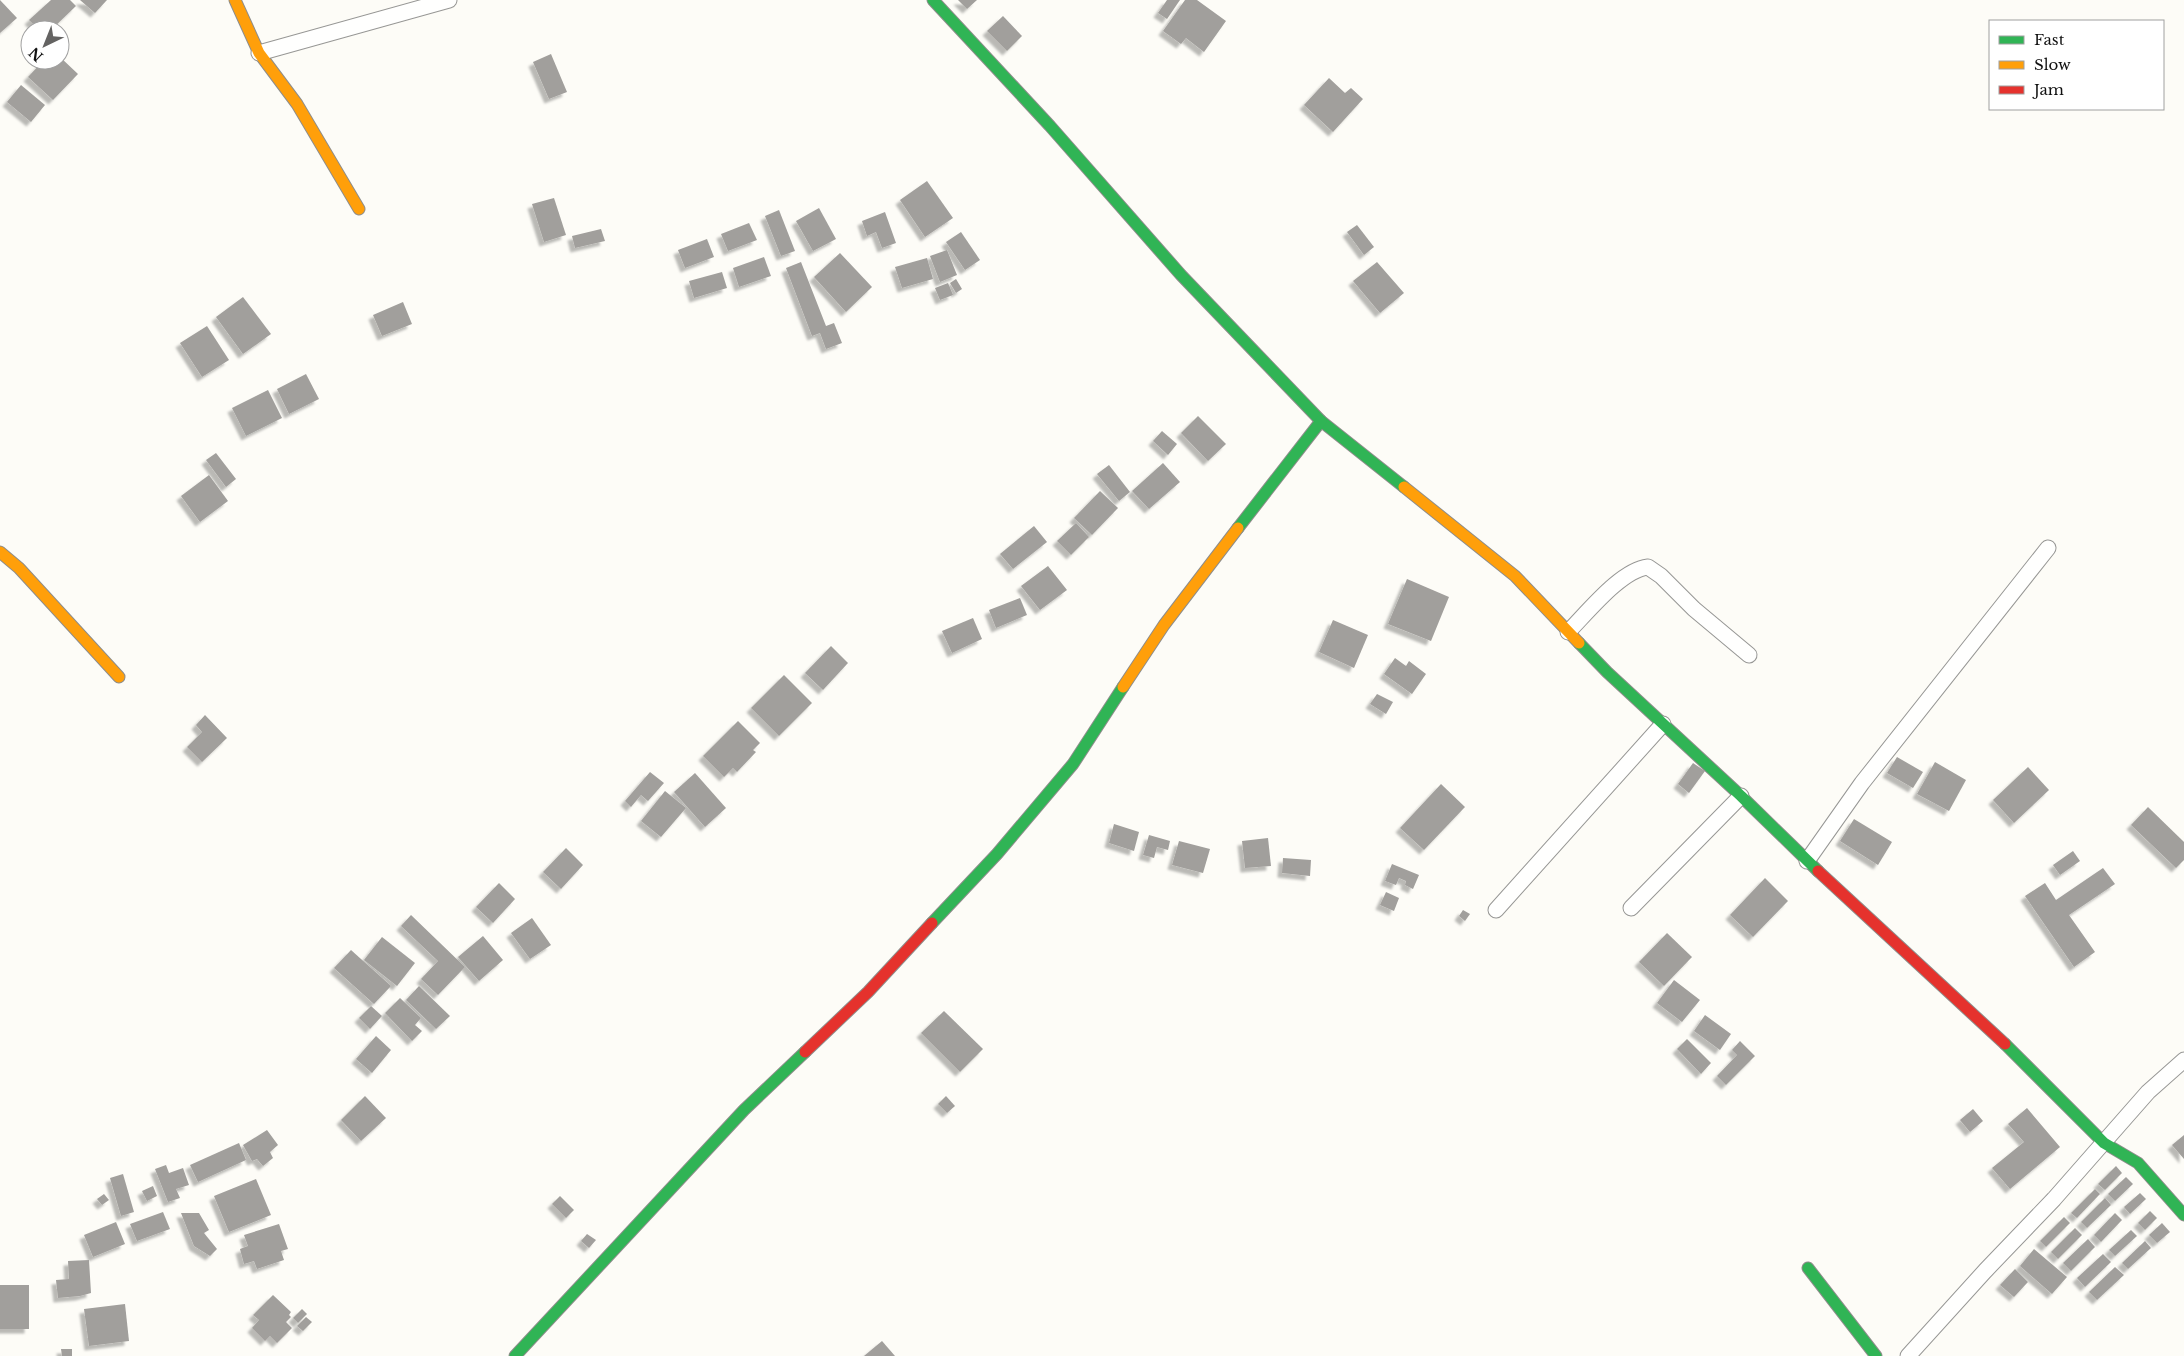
<svg xmlns="http://www.w3.org/2000/svg" width="2184" height="1356" font-family="'Libre Baskerville',serif">
<defs>
<filter id="shadow"><feDropShadow dx="-4.5" dy="4.5" stdDeviation="1" flood-color="#0004"/></filter>
</defs>
<rect width="100%" height="100%" fill="#fdfcf7"/>
<g fill="#a19f9c" filter="url(#shadow)">
<polygon points="0,0 17,18 0,33"/>
<polygon points="51,0 70,0 76,6 51,30 39,30 29,20"/>
<polygon points="80,0 107,0 95,13"/>
<polygon points="958,0 977,0 967,9"/>
<polygon points="1167,0 1180,0 1167,19 1158,13"/>
<polygon points="1185,0 1197,0 1226,21 1204,52 1186,38 1181,44 1163,31"/>
<polygon points="1003,16 1022,36 1007,51 987,31"/>
<polygon points="551,54 567,92 549,99 533,62"/>
<polygon points="60,57 78,74 53,100 28,77 44,60 60,60"/>
<polygon points="1329,78 1345,93 1351,88 1363,99 1333,132 1304,105"/>
<polygon points="21,85 45,105 31,122 7,102"/>
<polygon points="927,181 953,218 925,237 900,200"/>
<polygon points="554,198 566,235 544,242 532,204"/>
<polygon points="819,208 836,239 813,251 796,221"/>
<polygon points="779,210 795,251 781,256 765,216"/>
<polygon points="885,212 896,243 882,248 876,232 867,236 862,221"/>
<polygon points="749,223 757,240 728,251 721,234"/>
<polygon points="1357,225 1374,247 1364,255 1347,232"/>
<polygon points="601,229 605,241 575,248 572,236"/>
<polygon points="961,232 980,260 965,270 946,242"/>
<polygon points="707,239 714,257 685,268 678,250"/>
<polygon points="947,250 957,275 940,282 930,256"/>
<polygon points="840,253 872,287 846,312 814,277"/>
<polygon points="764,257 771,276 739,287 733,268"/>
<polygon points="927,258 933,279 902,288 895,267"/>
<polygon points="801,262 826,326 834,323 842,343 826,349 820,333 812,336 786,268"/>
<polygon points="1377,262 1404,293 1380,313 1353,281"/>
<polygon points="722,272 727,288 694,298 689,281"/>
<polygon points="956,279 962,289 956,293 950,283"/>
<polygon points="948,283 953,295 940,300 935,288"/>
<polygon points="243,297 271,334 243,354 216,317"/>
<polygon points="403,302 412,324 382,336 373,315"/>
<polygon points="207,326 229,360 202,377 180,343"/>
<polygon points="306,374 319,399 289,414 277,389"/>
<polygon points="268,390 282,418 246,436 232,408"/>
<polygon points="1198,416 1226,444 1208,461 1181,433"/>
<polygon points="1162,431 1177,444 1168,455 1153,441"/>
<polygon points="216,453 236,479 226,487 206,460"/>
<polygon points="1163,463 1180,482 1149,509 1132,491"/>
<polygon points="1109,465 1130,492 1119,501 1097,474"/>
<polygon points="209,475 228,501 200,522 181,496"/>
<polygon points="1100,491 1118,508 1092,535 1074,518"/>
<polygon points="1076,523 1089,537 1071,555 1057,541"/>
<polygon points="1034,526 1047,542 1013,569 1000,554"/>
<polygon points="1048,566 1067,590 1040,610 1021,586"/>
<polygon points="1407,579 1449,597 1431,641 1388,624"/>
<polygon points="1020,598 1027,615 996,628 989,610"/>
<polygon points="973,618 982,639 952,653 942,631"/>
<polygon points="1333,620 1368,635 1354,668 1319,652"/>
<polygon points="831,646 848,663 823,690 805,673"/>
<polygon points="1395,658 1406,666 1409,661 1426,674 1412,694 1384,674"/>
<polygon points="784,675 812,703 779,736 751,708"/>
<polygon points="1377,694 1393,702 1386,714 1370,704"/>
<polygon points="205,715 227,738 202,762 187,747 202,732 196,725"/>
<polygon points="738,721 760,743 753,750 756,752 737,772 733,768 724,777 703,756"/>
<polygon points="1897,757 1923,772 1913,788 1887,773"/>
<polygon points="1935,762 1966,780 1949,811 1917,794"/>
<polygon points="1693,763 1705,771 1689,793 1678,784"/>
<polygon points="2028,767 2049,790 2014,823 1993,800"/>
<polygon points="650,772 664,783 648,801 641,795 631,807 625,801"/>
<polygon points="695,773 726,808 705,827 674,792"/>
<polygon points="1441,784 1465,807 1424,850 1400,828"/>
<polygon points="665,791 686,808 661,837 641,821"/>
<polygon points="2148,807 2184,842 2184,860 2176,868 2131,825"/>
<polygon points="1854,819 1892,842 1878,865 1840,841"/>
<polygon points="1114,824 1139,832 1134,851 1109,843"/>
<polygon points="1149,835 1170,841 1168,850 1157,847 1154,858 1143,855"/>
<polygon points="1268,838 1271,866 1245,868 1242,841"/>
<polygon points="1179,841 1210,849 1203,873 1172,865"/>
<polygon points="566,848 583,865 561,889 543,872"/>
<polygon points="2073,851 2080,861 2060,875 2053,865"/>
<polygon points="1283,858 1311,860 1310,876 1282,873"/>
<polygon points="1392,864 1419,875 1413,889 1405,885 1406,881 1399,878 1396,885 1385,881"/>
<polygon points="2103,868 2115,884 2069,915 2095,952 2074,967 2025,896 2045,883 2056,900"/>
<polygon points="1765,878 1788,901 1753,937 1730,915"/>
<polygon points="499,883 515,899 493,923 476,907"/>
<polygon points="1386,892 1399,898 1394,911 1380,905"/>
<polygon points="1463,910 1470,914 1465,921 1459,916"/>
<polygon points="411,915 465,967 438,995 421,979 438,961 401,926"/>
<polygon points="532,918 551,945 530,959 511,933"/>
<polygon points="1667,933 1692,957 1664,986 1639,962"/>
<polygon points="483,936 503,960 479,981 458,957"/>
<polygon points="382,937 415,963 397,986 364,960"/>
<polygon points="351,950 391,986 374,1004 334,968"/>
<polygon points="1674,980 1700,1000 1682,1022 1657,1003"/>
<polygon points="419,986 450,1016 436,1029 406,1000"/>
<polygon points="400,998 421,1018 415,1025 422,1031 412,1041 385,1013"/>
<polygon points="371,1006 382,1016 370,1029 359,1018"/>
<polygon points="944,1011 983,1049 960,1072 921,1033"/>
<polygon points="1705,1015 1731,1034 1720,1050 1694,1031"/>
<polygon points="376,1036 391,1050 372,1073 356,1059"/>
<polygon points="1687,1039 1711,1063 1701,1074 1677,1049"/>
<polygon points="1740,1041 1755,1056 1726,1085 1717,1076 1737,1055 1732,1050"/>
<polygon points="365,1096 386,1118 361,1141 341,1120"/>
<polygon points="946,1096 955,1106 947,1113 938,1104"/>
<polygon points="2027,1108 2060,1147 2010,1189 1992,1168 2024,1142 2008,1124"/>
<polygon points="1973,1109 1983,1121 1970,1132 1960,1120"/>
<polygon points="267,1130 278,1145 270,1152 273,1158 263,1166 257,1159 252,1161 243,1145"/>
<polygon points="2184,1135 2184,1159 2172,1145"/>
<polygon points="239,1143 246,1160 198,1182 190,1165"/>
<polygon points="166,1165 169,1173 183,1168 189,1185 176,1189 180,1198 168,1202 155,1169"/>
<polygon points="2116,1166 2122,1173 2105,1190 2098,1184"/>
<polygon points="123,1174 134,1212 121,1216 110,1178"/>
<polygon points="2126,1177 2133,1184 2115,1201 2108,1194"/>
<polygon points="256,1179 271,1215 229,1232 214,1196"/>
<polygon points="153,1186 157,1196 147,1201 142,1191"/>
<polygon points="2095,1189 2100,1194 2077,1218 2071,1213"/>
<polygon points="2140,1193 2146,1199 2130,1214 2124,1207"/>
<polygon points="104,1194 109,1200 102,1205 97,1199"/>
<polygon points="560,1196 574,1210 566,1218 552,1204"/>
<polygon points="2105,1198 2111,1205 2087,1228 2081,1222"/>
<polygon points="2150,1211 2157,1218 2145,1230 2138,1223"/>
<polygon points="163,1212 170,1229 137,1241 130,1224"/>
<polygon points="181,1213 199,1213 209,1230 204,1233 217,1249 210,1256 194,1246"/>
<polygon points="2115,1213 2122,1220 2101,1242 2094,1235"/>
<polygon points="2064,1217 2070,1223 2046,1247 2040,1241"/>
<polygon points="116,1222 125,1244 93,1257 84,1235"/>
<polygon points="2162,1223 2170,1232 2157,1243 2149,1235"/>
<polygon points="279,1224 288,1249 281,1251 284,1260 257,1269 254,1261 244,1264 240,1249 248,1246 244,1235"/>
<polygon points="2075,1228 2082,1235 2058,1259 2051,1252"/>
<polygon points="2131,1230 2137,1236 2115,1256 2109,1250"/>
<polygon points="587,1234 596,1240 589,1248 581,1241"/>
<polygon points="2088,1239 2095,1247 2071,1271 2063,1263"/>
<polygon points="2145,1241 2151,1248 2128,1269 2122,1263"/>
<polygon points="2034,1249 2067,1277 2052,1294 2020,1266"/>
<polygon points="2103,1254 2111,1262 2085,1287 2077,1278"/>
<polygon points="89,1260 91,1293 80,1296 58,1298 56,1280 69,1279 68,1261"/>
<polygon points="2115,1267 2124,1275 2097,1300 2089,1292"/>
<polygon points="2015,1269 2028,1282 2014,1297 2000,1285"/>
<rect x="0" y="1285" width="29" height="44"/>
<polygon points="273,1295 291,1312 289,1315 291,1317 286,1322 292,1328 277,1343 270,1336 265,1341 252,1328 259,1320 253,1315"/>
<polygon points="125,1304 129,1341 89,1346 84,1309"/>
<polygon points="302,1309 307,1314 298,1323 293,1318"/>
<polygon points="306,1317 312,1322 303,1331 297,1326"/>
<polygon points="882,1341 895,1356 864,1356"/>
<polygon points="61,1349 72,1349 72,1356 62,1356"/>
</g>
<g fill="none" stroke-linecap="round" stroke-linejoin="round">
<g stroke="#979795" stroke-width="17">
<g id="street">
<polyline points="259,53 449,0"/>
<path d="M1568 632C1588 612 1621 570 1648 567L1661 576 1694 609 1749 655"/>
<polyline points="1807,861 1862,783 2048,548"/>
<polyline points="1631,908 1741,796"/>
<polyline points="1496,910 1663,724"/>
<polyline points="1908,1356 1985,1271 2054,1199 2148,1092 2184,1060"/>
</g>
</g>
<g stroke="#8e8d8b" stroke-width="13">
<g id="fast">
<polyline points="933,0 1050,126 1181,275 1321,421 1404,487"/>
<polyline points="1238,528 1321,421"/>
<polyline points="1579,643 1607,672 1741,796 1818,871"/>
<polyline points="932,923 997,854 1073,764 1123,687"/>
<polyline points="2005,1044 2104,1143 2138,1163 2184,1215"/>
<polyline points="1808,1268 1876,1356"/>
<polyline points="515,1356 744,1110 805,1052"/>
</g>
</g>
<g stroke="#8e8d8b" stroke-width="13">
<g id="slow">
<polyline points="235,0 259,53 297,104 359,209"/>
<polyline points="1404,487 1515,576 1579,643"/>
<polyline points="0,552 19,568 119,677"/>
<polyline points="1123,687 1164,625 1238,528"/>
</g>
</g>
<g stroke="#8e8d8b" stroke-width="13">
<g id="jam">
<polyline points="1818,871 2005,1044"/>
<polyline points="805,1052 868,992 932,923"/>
</g>
</g>
<use href="#street" stroke="#fffffe" stroke-width="15"/>
<use href="#fast" stroke="#30b455" stroke-width="11"/>
<use href="#slow" stroke="#ff9f0a" stroke-width="11"/>
<use href="#jam" stroke="#e5322d" stroke-width="11"/>
</g>
<rect x="1989" y="20" width="175" height="90" fill="#ffffff" stroke="#a0a0a0"/>
<rect x="1999" y="36" width="25" height="8" fill="#30b455" stroke="#a0a0a0"/>
<text x="2034" y="45" font-size="15" fill="#111111">Fast</text>
<rect x="1999" y="61" width="25" height="8" fill="#ff9f0a" stroke="#a0a0a0"/>
<text x="2034" y="70" font-size="15" fill="#111111">Slow</text>
<rect x="1999" y="86" width="25" height="8" fill="#e5322d" stroke="#a0a0a0"/>
<text x="2034" y="95" font-size="15" fill="#111111">Jam</text>
<g transform="translate(45 45) rotate(223)"><circle r="24" fill="#ffffff" stroke="#a0a0a0"/>
<path d="M0-4L9 19L0 12L-9 19Z" fill="#646362"/>
<text y="-8" font-size="14" font-weight="bold" text-anchor="middle" fill="#111111">N</text>
</g>
</svg>
